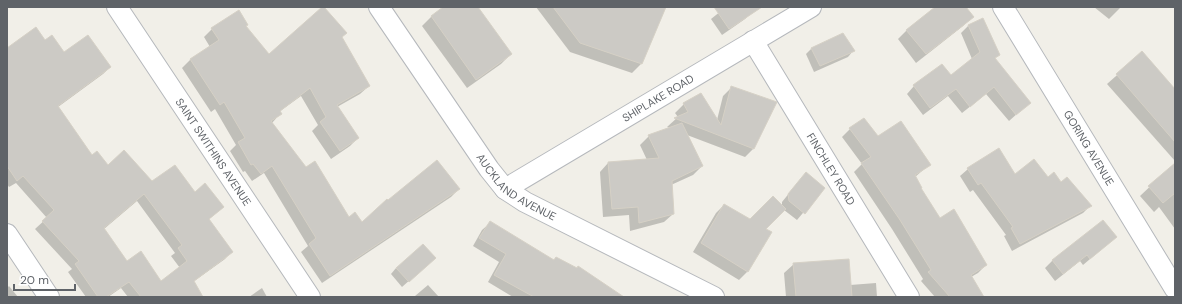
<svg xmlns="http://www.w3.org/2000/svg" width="1182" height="304" font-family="'DM Sans',sans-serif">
<rect width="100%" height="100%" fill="#f1efe8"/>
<g fill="#0003" fill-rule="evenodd">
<polygon points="445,7 477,7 511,54 501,64 467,88 422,26 431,17"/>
<polygon points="536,7 661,7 664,11 641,64 632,73 570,52"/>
<polygon points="726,7 749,7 752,12 745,19 722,35 711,19"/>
<polygon points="937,7 965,7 972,17 963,26 916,63 898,39 907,30"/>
<polygon points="1094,7 1121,7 1109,19"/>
<polygon points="238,12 245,27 269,55 341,37 369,86 360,94 337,107 358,138 350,146 331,159 312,131 318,125 301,96 279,112 280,114 272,123 305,168 348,218 362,224 459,189 451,197 322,283 301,252 308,246 264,173 252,181 245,171 243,172 230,151 236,145 215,109 211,112 182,68 190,60 210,47 204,37 212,29"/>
<polygon points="983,20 994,58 1029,103 1009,121 986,94 962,113 948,96 923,115 907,94 914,86 951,77 972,59 961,33 968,26"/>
<path d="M45 42 64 54 110 67 103 74 58 107 91 156 108 167 152 182 195 194 223 207 208 220 232 251 225 259 193 282 201 297H128L121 288 108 297H86L68 272 72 269 35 229 47 218 16 183 9 187 7 184V49ZM137 201 175 253 171 256 180 268 161 282 127 262 104 229Z"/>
<polygon points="812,48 853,51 848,57 814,72 806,54"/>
<polygon points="1142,53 1175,90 1175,161 1107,84"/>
<polygon points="732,87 754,148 745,157 687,135 702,166 693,175 671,185 673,214 664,222 630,231 629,215 603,217 600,172 608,163 647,160 640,145 649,136 670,128 667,127 678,117 675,113 684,104 717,120 723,96"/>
<polygon points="850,129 878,137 929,165 915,177 920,188 940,219 986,265 978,273 971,277 982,297 935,297 921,281 923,279 892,229 854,172 862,164 842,137"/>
<polygon points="1175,163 1175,229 1159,207 1154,212 1140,196"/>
<polygon points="968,169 1015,175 1048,178 1061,183 1090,206 1083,213 1012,251 1004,236 1006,235 973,190 970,192 960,176"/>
<polygon points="799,181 824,188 797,220 784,210 765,229 747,272 739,280 693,252 716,213 724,205 750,220 782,207 782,202"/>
<polygon points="1103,222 1116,237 1083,265 1080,261 1055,281 1045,268 1052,261"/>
<polygon points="490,223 553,260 556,258 607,297 513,297 488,282 499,262 473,246 482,230"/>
<polygon points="429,263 402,287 391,274 396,268"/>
<polygon points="794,264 850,285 876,283 877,297 786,297 784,273"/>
<polygon points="428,285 439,297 413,297 415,296"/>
<polygon points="9,286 18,297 7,297 7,288"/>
<polygon points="262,288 267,297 249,297"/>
</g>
<g fill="#cccac5" stroke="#d6d1c6" fill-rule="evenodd">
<polygon points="322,7 324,7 347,33 342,37 370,86 337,105 359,138 340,151 320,122 326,117 310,88 280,111 282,114 271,121 306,167 315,161 349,217 355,212 362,222 387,199 388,200 437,160 460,189 330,276 309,244 316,238 272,166 261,174 253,164 251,165 238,142 245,138 224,102 220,105 190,59 219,40 211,28 239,10 248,25 246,26 269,54"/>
<polygon points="443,7 478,7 512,54 476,80 431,16"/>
<polygon points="553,7 666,7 642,64 580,43"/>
<polygon points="714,7 762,7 729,29"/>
<polygon points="935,7 966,7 974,17 926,54 906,30"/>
<polygon points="983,18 1000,55 995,58 1031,103 1016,115 994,87 970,107 956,89 930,108 913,85 942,64 951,75 980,52 968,25"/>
<path d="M36 27 45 40 52 35 64 52 88 35 111 67 58 106 92 155 97 151 108 165 124 150 152 181 175 165 195 192 205 183 224 207 209 219 233 252 194 281 203 297H141L129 282 106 297H98L75 264 79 261 42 221 54 210 23 176 17 181 7 166V48ZM144 194 182 245 178 248 187 261 161 281 141 251 127 261 104 228Z"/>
<polygon points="843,33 855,51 820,66 811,48"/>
<polygon points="1142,51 1175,89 1175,142 1116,74"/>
<polygon points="731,86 777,102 754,149 674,118 688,112 683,103 701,93 721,125"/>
<polygon points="864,118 878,136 901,121 931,165 915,175 922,188 921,188 940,218 954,209 987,265 971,275 984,297 950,297 928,272 931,270 900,220 861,163 871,157 849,128"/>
<polygon points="682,123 703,166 672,181 674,214 639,223 638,207 612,209 608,162 659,158 648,135"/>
<polygon points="999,148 1015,174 1034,159 1048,177 1054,172 1061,182 1067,177 1092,206 1020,244 1011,228 1013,227 981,183 978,185 967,168"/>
<polygon points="1175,163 1175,193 1163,203 1148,186"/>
<polygon points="806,172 825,188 805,214 789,201 788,194"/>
<polygon points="773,196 786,209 766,229 772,232 748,272 701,243 724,204 750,219"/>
<polygon points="1103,220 1117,237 1090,259 1087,255 1063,274 1052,260"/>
<polygon points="490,221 554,260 556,257 577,268 578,266 624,297 534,297 494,275 506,254 479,238"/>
<polygon points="423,244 436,258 409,282 396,268"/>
<polygon points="849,259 852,297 796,297 793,263"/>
</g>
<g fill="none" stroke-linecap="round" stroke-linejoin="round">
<g stroke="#b5b8bc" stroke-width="22">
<g id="minor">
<path id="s1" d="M117 7 310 297"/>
<path id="s2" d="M379 7 489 169 505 189 525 202 714 297"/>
<path id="s3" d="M1003 7 1175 289"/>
<path id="s4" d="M753 41 909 297"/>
<path id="s5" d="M505 189 811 7"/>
<polyline points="7,234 49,297"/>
</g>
</g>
<use href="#minor" stroke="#fff" stroke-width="20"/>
</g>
<g text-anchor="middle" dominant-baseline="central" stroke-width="3" stroke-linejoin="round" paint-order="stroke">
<g font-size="11" fill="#5f6368" stroke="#fff">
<text stroke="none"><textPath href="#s5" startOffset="178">SHIPLAKE ROAD</textPath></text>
<text stroke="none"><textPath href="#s3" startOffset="165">GORING AVENUE</textPath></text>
<text stroke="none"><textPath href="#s1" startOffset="174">SAINT SWITHINS AVENUE</textPath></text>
<text stroke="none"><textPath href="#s4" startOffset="150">FINCHLEY ROAD</textPath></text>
<text stroke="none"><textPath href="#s2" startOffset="229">AUCKLAND AVENUE</textPath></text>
</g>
</g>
<rect width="1182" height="304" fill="none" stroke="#5f6368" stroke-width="16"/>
<path d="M14 284v6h61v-6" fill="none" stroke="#5f6368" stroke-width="2"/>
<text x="20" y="284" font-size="12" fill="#5f6368" stroke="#ffffff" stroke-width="3" paint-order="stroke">20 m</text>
</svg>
